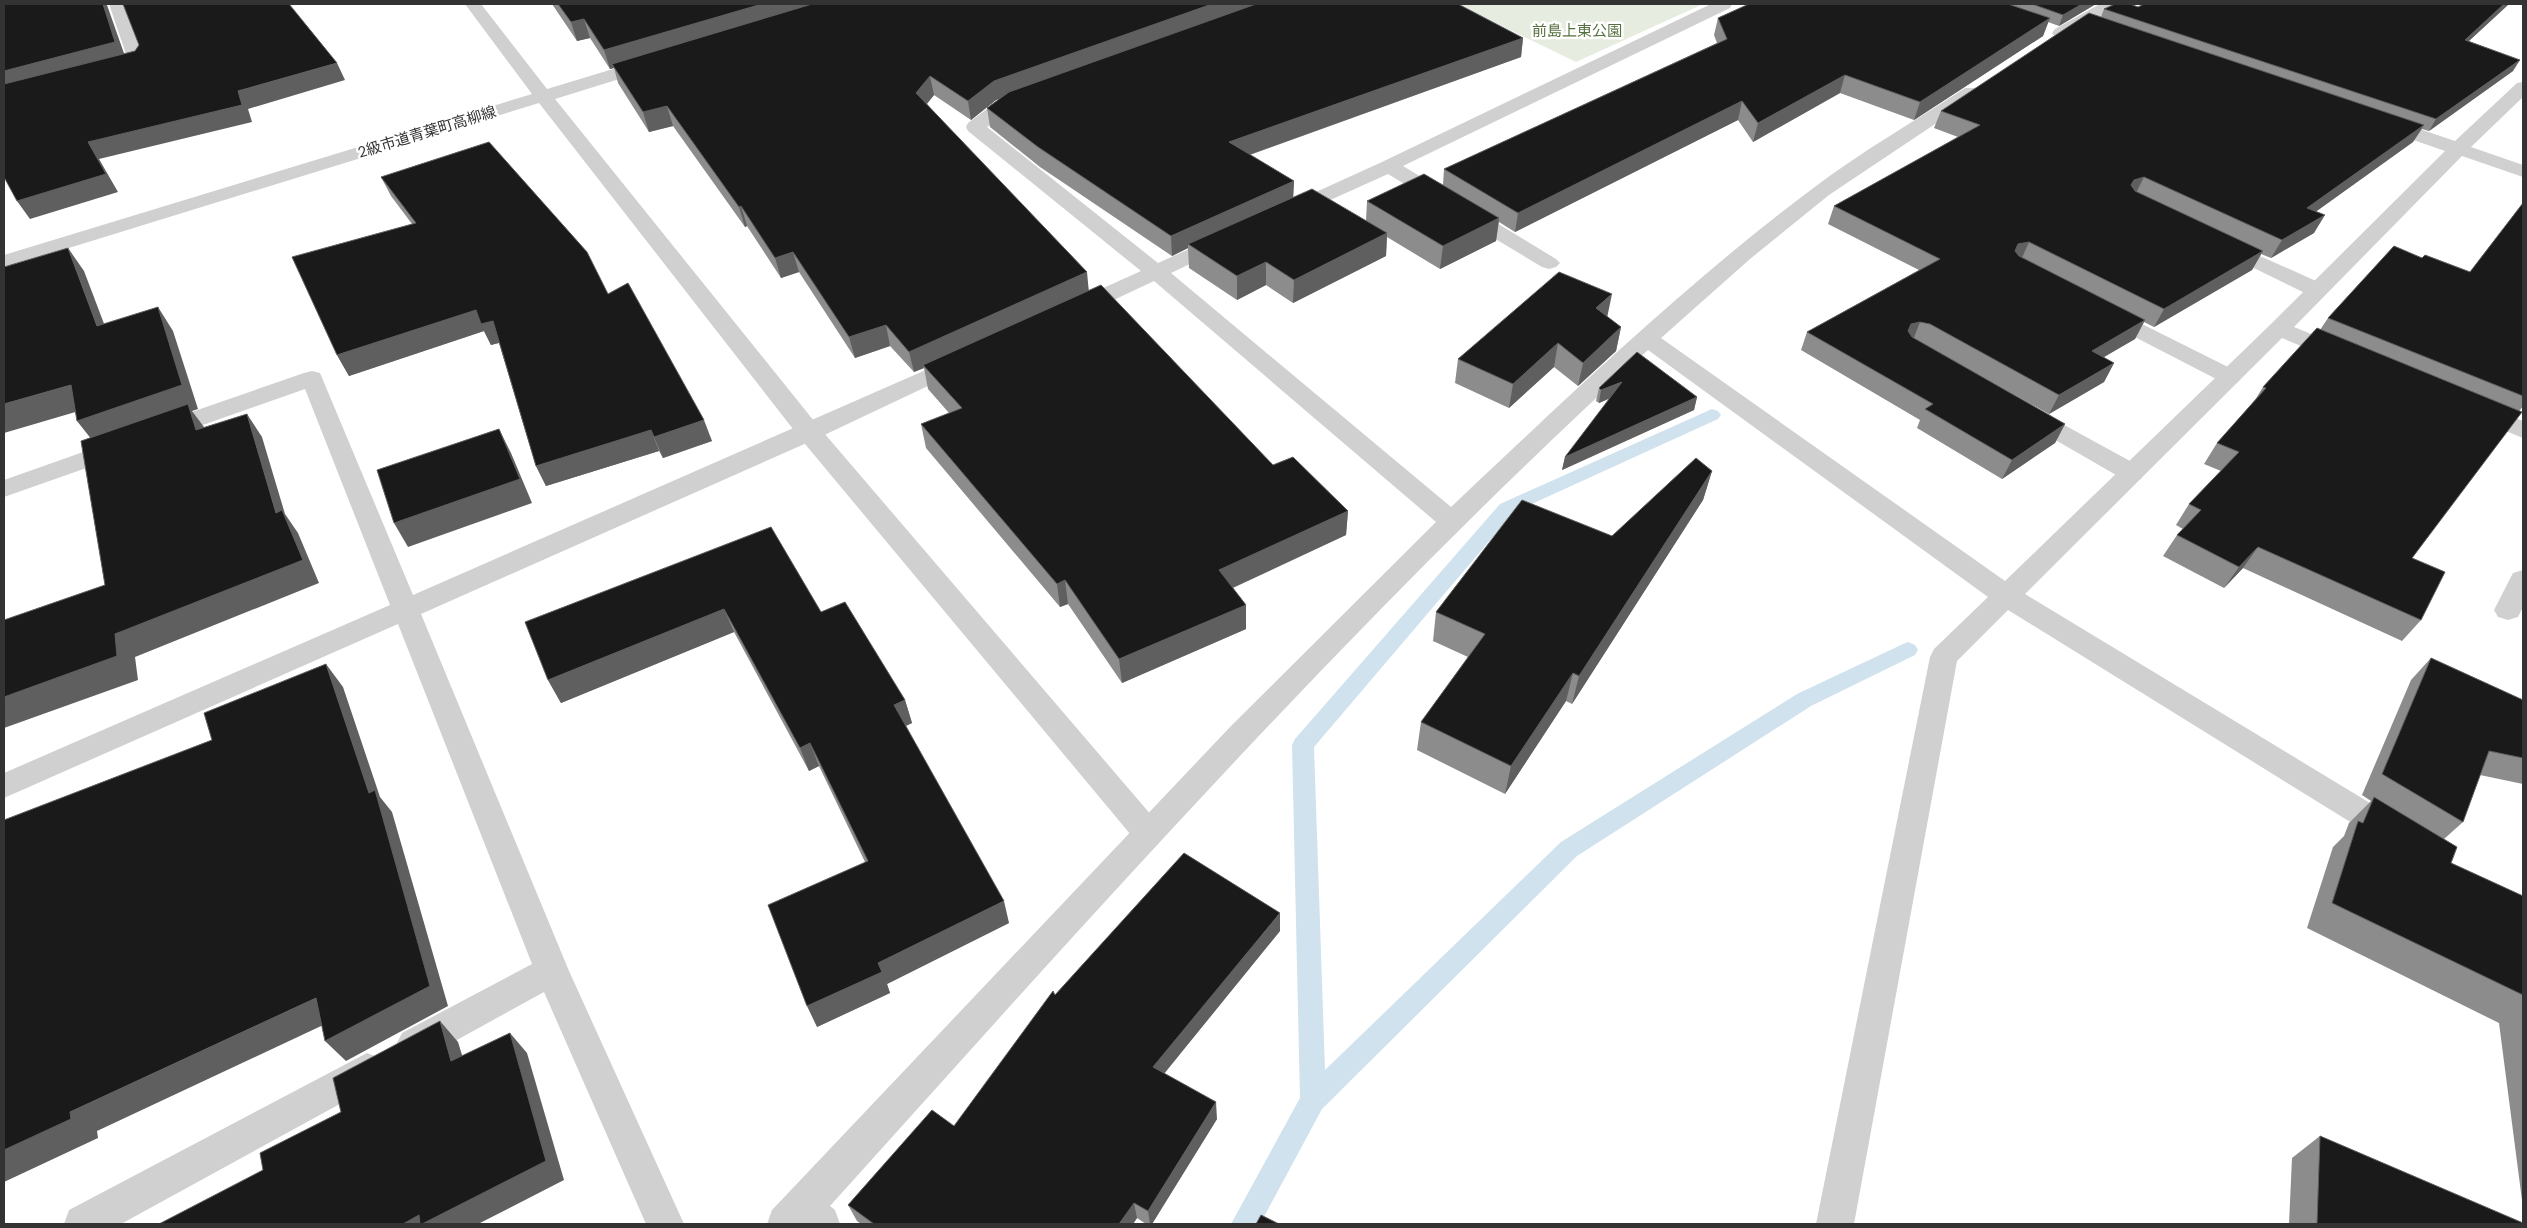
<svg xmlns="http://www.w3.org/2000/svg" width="2527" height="1228" font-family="'DM Sans','Noto Sans JP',sans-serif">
<rect width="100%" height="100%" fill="#fff"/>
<polygon fill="#e6ecdf" points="1456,4 1703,4 1576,62"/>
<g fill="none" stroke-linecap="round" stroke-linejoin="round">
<polygon fill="#cfe2ee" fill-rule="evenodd" points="1712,409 1718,411 1721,415 1718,419 1514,512 1314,747 1325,1070 1561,842 1797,694 1901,645 1908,642 1915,645 1918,650 1915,655 1811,706 1577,856 1322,1109 1260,1224 1231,1224 1300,1098 1292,745 1295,739 1500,504"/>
<g fill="#d0d0d0" fill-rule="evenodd">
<polygon points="2224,240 2325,285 2328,290 2325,295 2317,297 2309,295 2217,250 2214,246 2217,242"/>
<polygon points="2106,306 2238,372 2242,377 2238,382 2230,384 2222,382 2098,318 2095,313 2098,308"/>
<polygon points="2027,406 2035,409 2141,467 2144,473 2141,479 2132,481 2123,479 2019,419 2015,414 2019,409"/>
<polygon points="2523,570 2523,607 2518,617 2508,620 2498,617 2494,610 2513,573"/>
</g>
<g fill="#d0d0d0" fill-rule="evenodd">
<polygon points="109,4 125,4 147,63 144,67 114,74 108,73 105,69 108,65 128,60"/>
<polygon points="1711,4 1732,4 1730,8 1403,166 1556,259 1560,263 1556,267 1549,269 1542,267 1388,174 1297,215 1290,217 1283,215 1280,211 1283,207 1382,162"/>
<polygon points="2100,4 2120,4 2067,37 2055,37 2052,33 2055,29"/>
<path d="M2523 82V97L2471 147 2523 165V177L2462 156 2294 327 2348 349 2351 354 2348 359 2340 361 2332 359 2282 338 2025 594 2403 823 2408 832 2403 841 2392 845 2381 841 2008 610 1957 661 1854 1224H1816L1930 657 1934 649 1988 597 1648 350C1356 617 1094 913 830 1206L835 1210 840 1224H767L772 1210 1231 726 1436 522 1154 281 1084 314 1076 316 1068 314 1065 309 1068 304 1141 271 968 131 966 127 968 123C984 112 1006 91 1026 96L1029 100 1026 104 1011 110 987 127 1158 263 1216 237 1223 235 1230 237 1233 241 1230 245 1171 273 1451 507C1569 396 1686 283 1816 186 1864 150 1915 121 1965 88H1977L1980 92 1977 96 1829 195 1750 259 1661 338 2005 581 2271 324 2445 151 2376 127 2374 123 2376 119H2390L2455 141 2517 83Z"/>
<polygon points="960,355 968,357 971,362 968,367 818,438 421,614 569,971 684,1224 646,1224 544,992 426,1057 414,1061 402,1057 396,1045 402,1033 532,964 398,624 4,798 4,773 390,605 305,389 163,439 154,437 151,431 154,425 304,373 312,371 320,373 413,595"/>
<polygon points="2477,403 2523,421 2523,438 2469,416 2465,411 2469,406"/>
<polygon points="120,439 129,441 132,447 129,453 4,497 4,480"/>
<polygon points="367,1053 380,1058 385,1070 380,1082 121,1224 64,1224 69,1210"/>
</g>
<polygon fill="#d0d0d0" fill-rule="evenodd" points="465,4 481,4 547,89 646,59 658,59 661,63 658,67 555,99 818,426 1158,823 1163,832 1158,841 1147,845 1136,841 800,438 539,103 4,268 4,255 532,94"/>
</g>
<g fill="#8c8c8c">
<polygon points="552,4 1458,4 1523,38 1521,57 1250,155 1294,181 1293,197 1366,221 1367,201 1443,185 1444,169 1717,43 1714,35 1718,18 1749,4 2096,4 2059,26 2048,22 2043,36 1914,120 1840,93 1753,142 1738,120 1515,232 1499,222 1496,241 1440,269 1387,237 1386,256 1293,303 1266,285 1237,300 1189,268 1188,248 1172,256 1040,167 990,127 987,108 1000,99 996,100 971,120 934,95 927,104 1089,290 1273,465 1348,511 1346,535 1233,588 1246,605 1246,629 1122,683 1068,604 1060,607 926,448 921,424 949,413 928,389 924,368 914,372 890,346 855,358 799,272 781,278 747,226 745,227 673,126 649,132 618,83 614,68 610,69 590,38 577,41"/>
<polygon points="2144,4 2509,4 2469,41 2513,71 2429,131 2422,129 2413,142 2316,211 2314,233 2271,258 2261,254 2252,270 2154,327 2144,322 2135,339 2103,357 2114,363 2104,382 2049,414 1920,342 2065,424 2055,443 2002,479 1917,428 1920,420 1801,350 1807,332 1919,270 1828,224 1834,206 1958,137 1934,128 1941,111 2101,17 2104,9 2138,7"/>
<polygon points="381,177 608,294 712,441 663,458 659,451 546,486 536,466 499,343 491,345 484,331 349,376 337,355 412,224 391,196"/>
<polygon points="2523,203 2523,406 2412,558 2421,620 2402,641 2243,568 2224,588 2163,556 2177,535 2183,529 2176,525 2189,504 2221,471 2204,464 2217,443 2255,400 2263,387 2320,330 2328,318 2422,258 2470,272"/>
<polygon points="1621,327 1616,351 1578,386 1554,367 1509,408 1455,383 1458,359"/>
<polygon points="1599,388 1697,397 1694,410 1562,470 1565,457 1610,398 1599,403 1596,401"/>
<polygon points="1712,471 1703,500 1572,704 1566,701 1505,794 1417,750 1421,722 1468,657 1433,641 1436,612 1612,536"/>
<polygon points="771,527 821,612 905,700 912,723 906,726 1009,923 887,984 890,993 817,1027 865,862 819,766 809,771 734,632 561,703 548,680"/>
<polygon points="2431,658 2523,700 2523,784 2480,775 2463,822 2444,839 2451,863 2523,896 2523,1208 2499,1023 2307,928 2333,847 2344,836 2349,823 2371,801 2362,795 2411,680"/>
<polygon points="1280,931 1164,1073 1217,1119 1152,1224 1146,1224 1137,1218 1133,1224 861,1224 857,1221 848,1205 954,1126 1055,995"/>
<polygon points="2320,1136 2523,1224 2289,1224 2292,1158"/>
</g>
<g fill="#5f5f5f">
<polygon points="103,4 108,4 107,5 126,59 4,91 4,71"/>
<polygon points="762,4 827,4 612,64 614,68 610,69 604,50"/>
<polygon points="1212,4 1263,4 996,100 971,120 968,101 994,81"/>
<polygon points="2082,4 2096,4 2059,26 2063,15"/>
<polygon points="2504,4 2509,4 2458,51 2465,40"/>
<polygon points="2050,18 2043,36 1914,120 1920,102"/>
<polygon points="584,19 590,38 577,41 571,22"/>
<polygon points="1523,38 1521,57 1229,162 1229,142"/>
<polygon points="2520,60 2513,71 2429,131 2436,119"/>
<polygon points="337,63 345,80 248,109 252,122 99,159 118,192 30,219 17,201 88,142 238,91"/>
<polygon points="1845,75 1840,93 1753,142 1758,123"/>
<polygon points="930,76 934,95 920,112 916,93"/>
<polygon points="1742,101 1738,120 1515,232 1518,213"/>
<polygon points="667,106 673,126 649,132 643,112"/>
<polygon points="2424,125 2413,142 2296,226 2307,208"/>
<polygon points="2144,177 2135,195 2131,185 2134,180"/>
<polygon points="1294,181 1293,201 1188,244 1188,248 1172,256 1171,236"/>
<polygon points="741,206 747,226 745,227 739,207"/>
<polygon points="2325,215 2314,233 2271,258 2282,240"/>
<polygon points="1499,218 1496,241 1440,269 1443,246"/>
<polygon points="1387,233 1386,256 1293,303 1294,280"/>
<polygon points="2029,242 2021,260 2010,262 2018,244"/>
<polygon points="68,248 84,271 114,350 97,326"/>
<polygon points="2263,251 2252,270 2154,327 2164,309"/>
<polygon points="793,252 799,272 781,278 775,258"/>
<polygon points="1266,262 1266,285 1237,300 1237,276"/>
<polygon points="1087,272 1089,293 923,365 924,368 914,372 909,352"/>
<polygon points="1612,294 1607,318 1596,308"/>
<polygon points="158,307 173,331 198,409 192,411 204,427 212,454 96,445 77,421"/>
<polygon points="476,310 493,321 502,342 491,345 484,331 349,376 337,355"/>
<polygon points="2145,320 2135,339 2082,370 2092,351"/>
<polygon points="1920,322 1913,340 1903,343 1911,324"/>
<polygon points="886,325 890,346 855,358 849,337"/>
<polygon points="1621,327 1616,351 1578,386 1583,363"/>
<polygon points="1558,343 1554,367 1509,408 1513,384"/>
<polygon points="2114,363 2104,382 2049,414 2059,395"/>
<polygon points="1622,382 1620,394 1599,403 1601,390"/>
<polygon points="71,385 89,408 4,433 4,404"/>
<polygon points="1697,397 1694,410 1562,470 1565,457"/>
<polygon points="247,414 262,437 285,514 298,533 319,583 135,657 138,680 4,728 4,697 115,634 276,513"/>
<polygon points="704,420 712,441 663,458 654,437"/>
<polygon points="2065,424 2055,443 2002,479 2012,460"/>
<polygon points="499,429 511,453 532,503 408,547 394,523"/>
<polygon points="651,430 659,451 546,486 536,466"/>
<polygon points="1712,471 1703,500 1572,704 1579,676"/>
<polygon points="1348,511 1346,535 1219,594 1219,570"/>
<polygon points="2258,547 2243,568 2224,588 2239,567"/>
<polygon points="1065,580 1068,604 1060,607 1057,584"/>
<polygon points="1246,605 1246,629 1122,683 1119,659"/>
<polygon points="724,609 734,632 561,703 548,680"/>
<polygon points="326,664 343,687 380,797 392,812 448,1006 346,1061 325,1041 369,793"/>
<polygon points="1573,673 1566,701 1505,794 1511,766"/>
<polygon points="905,700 912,723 901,728 894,705"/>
<polygon points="810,743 819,766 809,771 800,748"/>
<polygon points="1004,901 1009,923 887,984 890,993 817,1027 807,1006 878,963"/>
<polygon points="1280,913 1280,931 1155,1085 1153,1067"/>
<polygon points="316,998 336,1019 97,1131 98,1138 4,1182 4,1150 70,1112"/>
<polygon points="440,1021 458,1042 470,1081 451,1061"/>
<polygon points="510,1033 527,1053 564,1180 478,1224 403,1224"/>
<polygon points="1216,1102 1217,1119 1152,1224 1150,1224 1148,1211"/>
<polygon points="1134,1203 1137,1218 1133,1224 1119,1224"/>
</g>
<g fill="#1a1a1a" stroke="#5f5f5f">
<polygon points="4,4 103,4 115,42 4,71"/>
<polygon points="123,4 289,4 337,63 238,91 242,105 88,142 106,174 17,201 4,177 4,84 135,51 139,45"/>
<polygon points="558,4 762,4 604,50 584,19 571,22"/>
<polygon points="812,4 1212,4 994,81 968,101 930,76 916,93 1087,272 909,352 886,325 849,337 793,252 775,258 741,206 739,207 667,106 643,112 612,64"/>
<polygon points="1256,4 1458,4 1523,38 1229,142 1294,181 1171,236 1038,147 987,108 1009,92"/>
<polygon points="1749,4 2008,4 2050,18 1920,102 1845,75 1758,123 1742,101 1518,213 1444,169 1727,39 1718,18"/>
<polygon points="2032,4 2082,4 2063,15"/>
<polygon points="2115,4 2130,4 2138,7 2144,4 2504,4 2465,40 2520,60 2436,119 2104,9"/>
<polygon points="2089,13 2424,125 2307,208 2325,215 2282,240 2144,177 2134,180 2131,185 2135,191 2263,251 2164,309 2029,242 2018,244 2015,251 2019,256 2145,320 2092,351 2114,363 2059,395 1930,324 1920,322 1911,324 1908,331 1912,337 2065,424 2012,460 1925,409 1933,404 1807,332 1940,259 1834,206 1980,125 1941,111"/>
<polygon points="489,142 587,252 608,294 628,283 704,420 654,437 651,430 536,466 493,321 481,324 476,310 337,355 292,257 416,223 381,177"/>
<polygon points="1424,174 1499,218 1443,246 1367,201"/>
<polygon points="1312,189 1387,233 1294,280 1266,262 1237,276 1188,244"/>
<polygon points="2523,203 2523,396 2328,318 2394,246 2422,258 2425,255 2470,272"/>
<polygon points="68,248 97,326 158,307 182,385 77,421 71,385 4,404 4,267"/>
<polygon points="1559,272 1612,294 1596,308 1621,327 1583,363 1558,343 1513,384 1458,359"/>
<polygon points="1101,285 1273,465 1293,457 1348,511 1219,570 1246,605 1119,659 1065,580 1057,584 921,424 962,408 923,365"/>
<polygon points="2317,328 2522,412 2412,558 2445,572 2421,620 2258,547 2239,567 2177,535 2201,510 2189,504 2239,452 2217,443 2266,388 2263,387"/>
<polygon points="1637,352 1697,397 1565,457 1622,382 1601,390 1599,388"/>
<polygon points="188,404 196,430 247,414 276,513 282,510 303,560 115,634 117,656 4,697 4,620 105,585 81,441"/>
<polygon points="499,429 520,479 394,523 377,470"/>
<polygon points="1696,458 1712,471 1579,676 1573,673 1511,766 1421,722 1485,634 1436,612 1522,500 1612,536"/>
<polygon points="771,527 821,612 845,602 905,700 894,705 1004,901 878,963 882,972 807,1006 768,905 868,861 810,743 800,748 724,609 548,680 525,622"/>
<polygon points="2431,658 2523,700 2523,758 2489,751 2463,822 2382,774"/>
<polygon points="326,664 369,793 375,790 430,986 325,1041 316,998 70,1112 71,1119 4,1150 4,820 212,740 204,713"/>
<polygon points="2374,797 2457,847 2451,863 2523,896 2523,995 2332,903 2358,821 2363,823"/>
<polygon points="1184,853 1280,913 1153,1067 1216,1102 1148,1211 1134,1203 1119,1224 874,1224 848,1205 932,1110 954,1126 1053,991 1055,995"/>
<polygon points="440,1021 451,1061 510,1033 546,1161 422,1224 420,1224 419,1215 403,1224 159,1224 263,1170 260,1153 341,1112 333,1078"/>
<polygon points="2320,1136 2523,1223 2523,1224 2317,1224"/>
<polygon points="1261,1215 1279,1224 1256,1224"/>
</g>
<g text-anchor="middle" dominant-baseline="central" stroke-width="5" stroke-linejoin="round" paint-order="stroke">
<g font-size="15" fill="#56703f" stroke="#fff">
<text x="1577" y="31">前島上東公園</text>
</g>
<g font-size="15" fill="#333" stroke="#fff">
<text transform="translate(427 132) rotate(-17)">2級市道青葉町高柳線</text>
</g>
</g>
<rect width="2527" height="1228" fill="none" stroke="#333333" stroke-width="10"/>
</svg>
